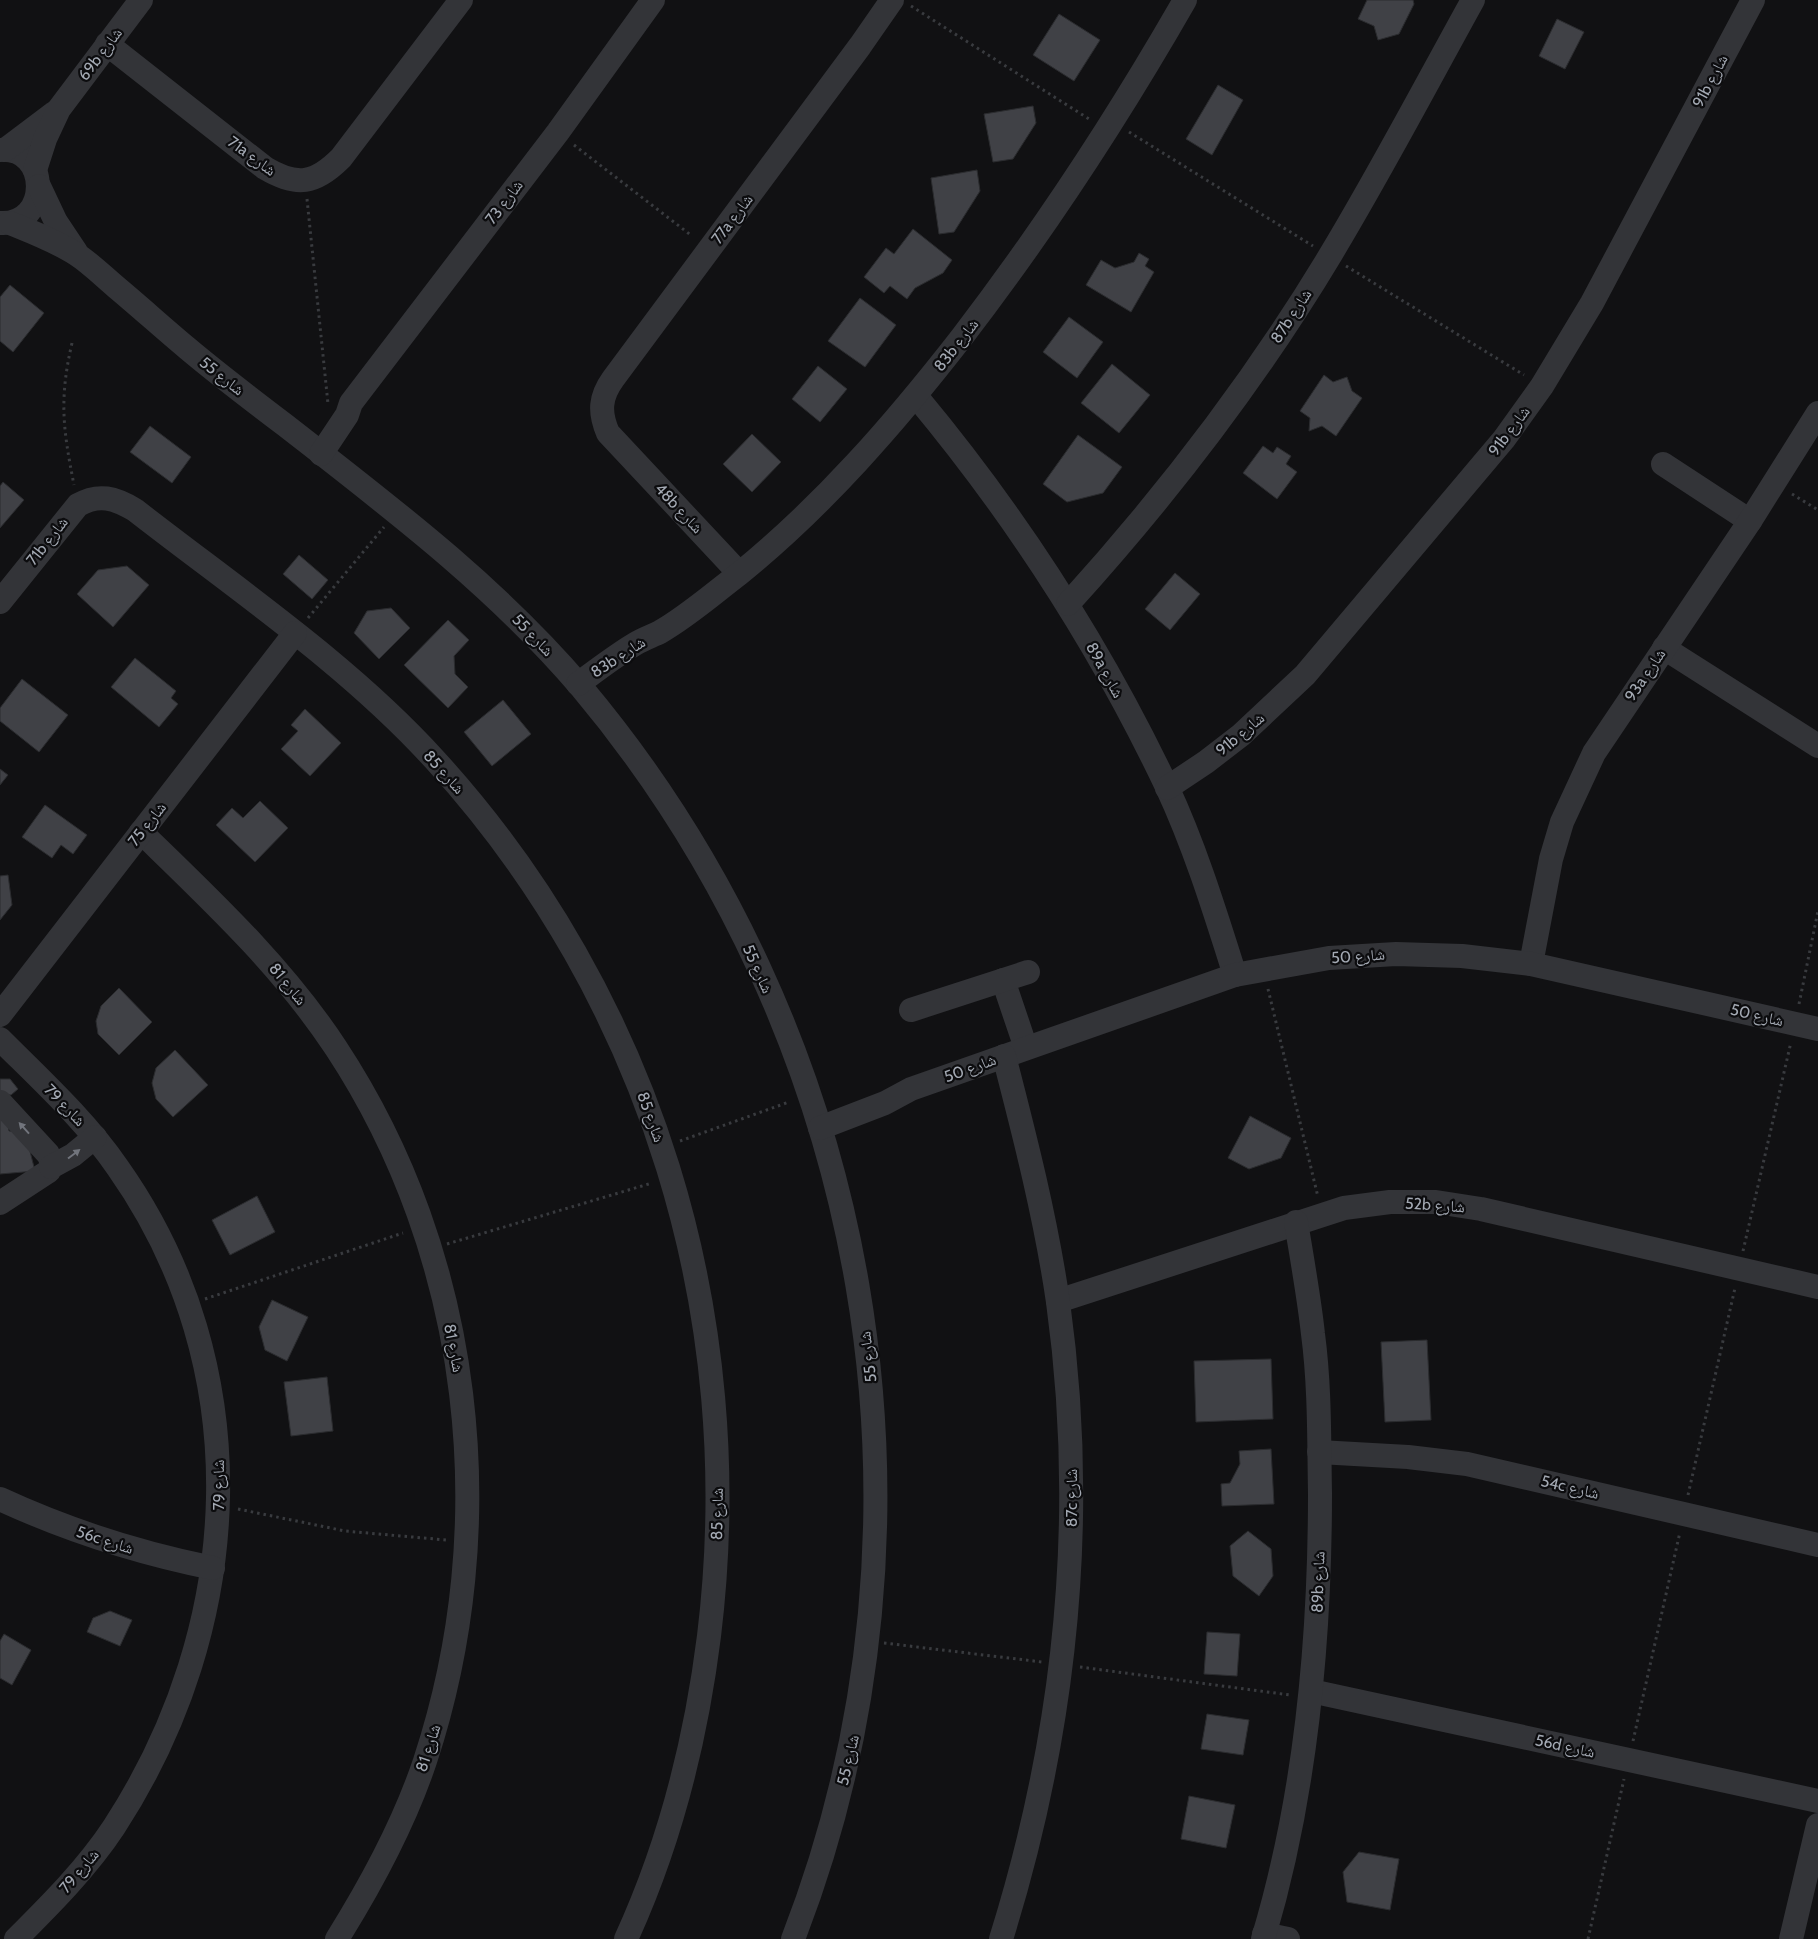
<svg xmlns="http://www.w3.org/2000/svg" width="1818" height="1939" font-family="Cabin,'Noto Naskh Arabic',sans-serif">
<rect width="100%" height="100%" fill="#111113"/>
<g fill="#404146" stroke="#2b2c2f">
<polygon points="1367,0 1413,0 1414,4 1399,34 1378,40 1374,26 1358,19"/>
<polygon points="1059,14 1100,40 1074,81 1033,55"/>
<polygon points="1557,19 1584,32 1565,69 1539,56"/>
<polygon points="1218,85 1243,100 1212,155 1186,139"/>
<polygon points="1033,106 1036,123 1013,159 993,162 984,114"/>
<polygon points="977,170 980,191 954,232 939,234 931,178"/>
<polygon points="913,229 952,260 943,273 915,288 907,299 890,286 884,293 864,277 886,248 894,254"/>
<polygon points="1139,253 1149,259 1145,266 1154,272 1131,312 1086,285 1101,260 1115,268 1134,262"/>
<polygon points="10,285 44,313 13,352 0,341 0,297"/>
<polygon points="860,298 896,325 865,367 828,341"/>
<polygon points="1069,317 1103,342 1077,378 1043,352"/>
<polygon points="1112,364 1150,395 1119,433 1081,403"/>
<polygon points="818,366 847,389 820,422 792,399"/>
<polygon points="1324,375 1333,382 1347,377 1352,391 1362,398 1336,436 1322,426 1309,431 1310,418 1300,411"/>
<polygon points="150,426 191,457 172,483 130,452"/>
<polygon points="752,434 781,462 752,492 723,464"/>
<polygon points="1078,435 1122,467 1103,493 1067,502 1043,484"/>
<polygon points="1263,446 1273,453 1277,447 1291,456 1286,464 1297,472 1277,499 1243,473"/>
<polygon points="3,482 24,500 0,528 0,486"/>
<polygon points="299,555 328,580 312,599 283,574"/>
<polygon points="127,566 149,585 113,627 77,594 98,570"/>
<polygon points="1175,573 1200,594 1170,630 1145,609"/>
<polygon points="391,608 410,628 379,659 354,633 367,611"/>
<polygon points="448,620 469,640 454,656 455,674 468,687 448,708 404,665"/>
<polygon points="135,658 176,691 171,698 178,704 159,727 111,687"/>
<polygon points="22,679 68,715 39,752 0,721 0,708"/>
<polygon points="503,700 531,734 492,766 464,732"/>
<polygon points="305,709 341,743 310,776 281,749 298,731 291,725"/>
<polygon points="0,769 8,775 0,785"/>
<polygon points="260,801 288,828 255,862 216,825 232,808 243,818"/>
<polygon points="45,805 87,835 73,854 61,845 52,858 22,837"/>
<polygon points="8,875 12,905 0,920 0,876"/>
<polygon points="119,988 152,1022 119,1055 98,1034 96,1021 101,1006"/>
<polygon points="175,1050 208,1085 173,1117 156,1099 152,1083 156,1068"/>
<polygon points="0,1079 10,1079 18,1089 11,1095 0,1094"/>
<polygon points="5,1108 9,1131 25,1132 35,1171 0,1174 0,1109"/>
<polygon points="1250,1116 1291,1138 1281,1158 1249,1169 1228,1158"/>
<polygon points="257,1196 275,1232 230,1255 212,1220"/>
<polygon points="272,1300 308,1317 287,1361 265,1350 259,1327"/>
<polygon points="1427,1340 1431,1420 1385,1422 1381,1342"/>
<polygon points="1271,1359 1273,1419 1196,1422 1194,1361"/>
<polygon points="327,1377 333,1431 291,1436 284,1382"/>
<polygon points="1271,1449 1274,1504 1222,1506 1221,1484 1230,1483 1240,1464 1239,1451"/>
<polygon points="1248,1531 1271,1549 1273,1576 1259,1596 1233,1576 1230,1546"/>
<polygon points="110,1611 132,1620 120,1646 87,1632 93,1618"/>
<polygon points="1207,1632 1240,1634 1237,1676 1204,1674"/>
<polygon points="4,1634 31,1650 12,1685 0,1678 0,1641"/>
<polygon points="1207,1714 1249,1720 1243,1755 1201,1749"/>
<polygon points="1189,1796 1235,1805 1226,1848 1181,1839"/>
<polygon points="1359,1852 1399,1859 1390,1910 1347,1902 1343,1872"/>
</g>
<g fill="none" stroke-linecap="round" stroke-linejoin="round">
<g stroke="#393b3f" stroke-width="3" stroke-dasharray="2.5 4" stroke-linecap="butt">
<polyline points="911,6 1089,119"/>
<polyline points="1129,132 1313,246"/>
<polyline points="574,145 692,236"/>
<polyline points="307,199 328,404"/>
<polyline points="1346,266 1524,375"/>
<path d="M72 343C59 399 63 429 74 485"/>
<polyline points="1792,494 1818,510"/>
<polyline points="308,618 384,527"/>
<polyline points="1268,989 1318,1197"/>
<polyline points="1799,1004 1818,911"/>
<polyline points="680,1141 789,1102"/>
<polyline points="447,1244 652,1183"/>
<polyline points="1743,1251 1791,1042"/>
<polyline points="205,1299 403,1233"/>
<polyline points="1688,1495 1735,1288"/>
<polyline points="238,1509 345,1531 446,1540"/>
<polyline points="884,1643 1042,1662"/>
<polyline points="1080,1667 1290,1695"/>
<polyline points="1633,1741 1680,1532"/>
<polyline points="1588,1939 1624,1779"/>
</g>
<g stroke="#333438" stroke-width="24">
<path d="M107 44 265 168C297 187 315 184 341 158L461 0"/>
<path d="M0 150C50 146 51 226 0 223"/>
<polyline points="5,150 54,113"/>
<polyline points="35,170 45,139 59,109 141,0"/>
<polyline points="39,186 56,222 76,252"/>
<path d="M10 223C32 232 56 241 76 254 90 263 103 276 116 287 140 307 163 328 187 348 219 375 252 400 285 425 389 506 495 586 581 687 871 1032 957 1518 793 1939"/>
<path d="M916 396C1016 516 1100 646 1167 787 1195 847 1215 912 1235 975"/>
<polyline points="321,454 347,415 351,403 558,132 653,0"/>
<polyline points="1663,464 1750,521"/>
<path d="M739 573 608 433C599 412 600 397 613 379L860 46 892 0"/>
<path d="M0 602 78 505C99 493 115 498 135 510 235 588 349 665 435 760 652 998 748 1317 709 1636 696 1740 670 1843 626 1939"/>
<path d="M1068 604C1166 496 1256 379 1331 254 1381 171 1426 85 1473 0"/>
<polyline points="1664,648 1818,746"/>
<path d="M578 684C597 670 615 656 635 644 643 639 652 636 660 632 688 616 714 593 739 574 824 505 895 423 962 337 1044 230 1118 117 1185 0"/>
<polyline points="1167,788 1206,762 1241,735 1305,675 1504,439 1542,386 1592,303 1753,0"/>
<path d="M141 832C211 900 282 966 336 1048 473 1256 503 1525 425 1761 404 1824 372 1883 337 1939"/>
<polyline points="1531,964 1551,859 1562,822 1594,753 1750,521 1818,413"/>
<polyline points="1003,980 1026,1048"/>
<polyline points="911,1010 1028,972"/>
<polyline points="0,1015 295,633"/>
<path d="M0 1039C41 1080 85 1120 118 1168 259 1368 245 1626 114 1827 87 1868 51 1904 16 1939"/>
<polyline points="0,1102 48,1154 52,1162 49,1171 0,1203"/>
<polyline points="820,1128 885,1103 911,1089 1235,975 1329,958 1396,954 1462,956 1531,964 1818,1029"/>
<polyline points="51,1167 73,1155 95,1137"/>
<polyline points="1058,1301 1344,1208 1390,1202 1436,1202 1481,1209 1818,1287"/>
<polyline points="1319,1452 1408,1457 1467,1464 1818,1545"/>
<path d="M0 1499C69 1531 139 1553 213 1568"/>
<polyline points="1311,1691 1818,1801"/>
<polyline points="1264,1934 1288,1939"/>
<path d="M1001 1939C1066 1731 1088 1518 1058 1302 1046 1219 1025 1137 1004 1056"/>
<path d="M1263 1939C1306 1796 1320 1642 1320 1493 1319 1441 1320 1387 1313 1334 1309 1297 1302 1259 1296 1222"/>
<polyline points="1791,1939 1818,1825"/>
</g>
</g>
<defs><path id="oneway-solid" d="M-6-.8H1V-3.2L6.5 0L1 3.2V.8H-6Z" transform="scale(1.25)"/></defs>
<g fill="#71747c">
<use href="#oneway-solid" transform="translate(24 1128) rotate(-132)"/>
<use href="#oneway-solid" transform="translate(74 1154) rotate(-37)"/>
</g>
<g text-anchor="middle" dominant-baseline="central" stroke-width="4.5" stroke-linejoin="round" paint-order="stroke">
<g font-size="16" fill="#a3a9b3" stroke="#0c0c0e">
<text transform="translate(100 54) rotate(-53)">69b شارع</text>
<text transform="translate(1710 81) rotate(-62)">91b شارع</text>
<text transform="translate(252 156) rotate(36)">71a شارع</text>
<text transform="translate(504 202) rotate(-53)">شارع 73</text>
<text transform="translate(732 219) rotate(-53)">77a شارع</text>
<text transform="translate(1291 316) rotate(-57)">87b شارع</text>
<text transform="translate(956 345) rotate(-52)">83b شارع</text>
<text transform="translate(222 376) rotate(38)">شارع 55</text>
<text transform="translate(1509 431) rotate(-53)">91b شارع</text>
<text transform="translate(679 508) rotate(47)">48b شارع</text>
<text transform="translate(47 541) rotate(-52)">71b شارع</text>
<text transform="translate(533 635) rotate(46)">شارع 55</text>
<text transform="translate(618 657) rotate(-33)">83b شارع</text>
<text transform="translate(1105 670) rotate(61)">89a شارع</text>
<text transform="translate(1645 675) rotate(-56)">93a شارع</text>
<text transform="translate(1240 734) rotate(-40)">91b شارع</text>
<text transform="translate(444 772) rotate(48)">شارع 85</text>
<text transform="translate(147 824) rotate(-52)">شارع 75</text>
<text transform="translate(1358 956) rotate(-4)">شارع 50</text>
<text transform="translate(758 969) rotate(66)">شارع 55</text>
<text transform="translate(288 984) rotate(51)">شارع 81</text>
<text transform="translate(1757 1015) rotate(13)">شارع 50</text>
<text transform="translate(970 1068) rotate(-20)">شارع 50</text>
<text transform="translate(65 1105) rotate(46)">شارع 79</text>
<text transform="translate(651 1117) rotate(70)">شارع 85</text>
<text transform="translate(1435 1205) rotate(4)">52b شارع</text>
<text transform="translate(454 1348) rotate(79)">شارع 81</text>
<text transform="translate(868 1357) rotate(-97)">شارع 55</text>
<text transform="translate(218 1485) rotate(-90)">شارع 79</text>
<text transform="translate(1570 1487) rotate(13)">54c شارع</text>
<text transform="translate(1071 1498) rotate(-90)">87c شارع</text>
<text transform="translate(717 1514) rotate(-89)">شارع 85</text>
<text transform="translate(105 1540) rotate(18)">56c شارع</text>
<text transform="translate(1318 1582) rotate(-88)">89b شارع</text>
<text transform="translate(1565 1746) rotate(12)">56d شارع</text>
<text transform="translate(428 1748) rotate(-72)">شارع 81</text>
<text transform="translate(848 1760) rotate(-77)">شارع 55</text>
<text transform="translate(79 1871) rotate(-50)">شارع 79</text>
</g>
</g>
</svg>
